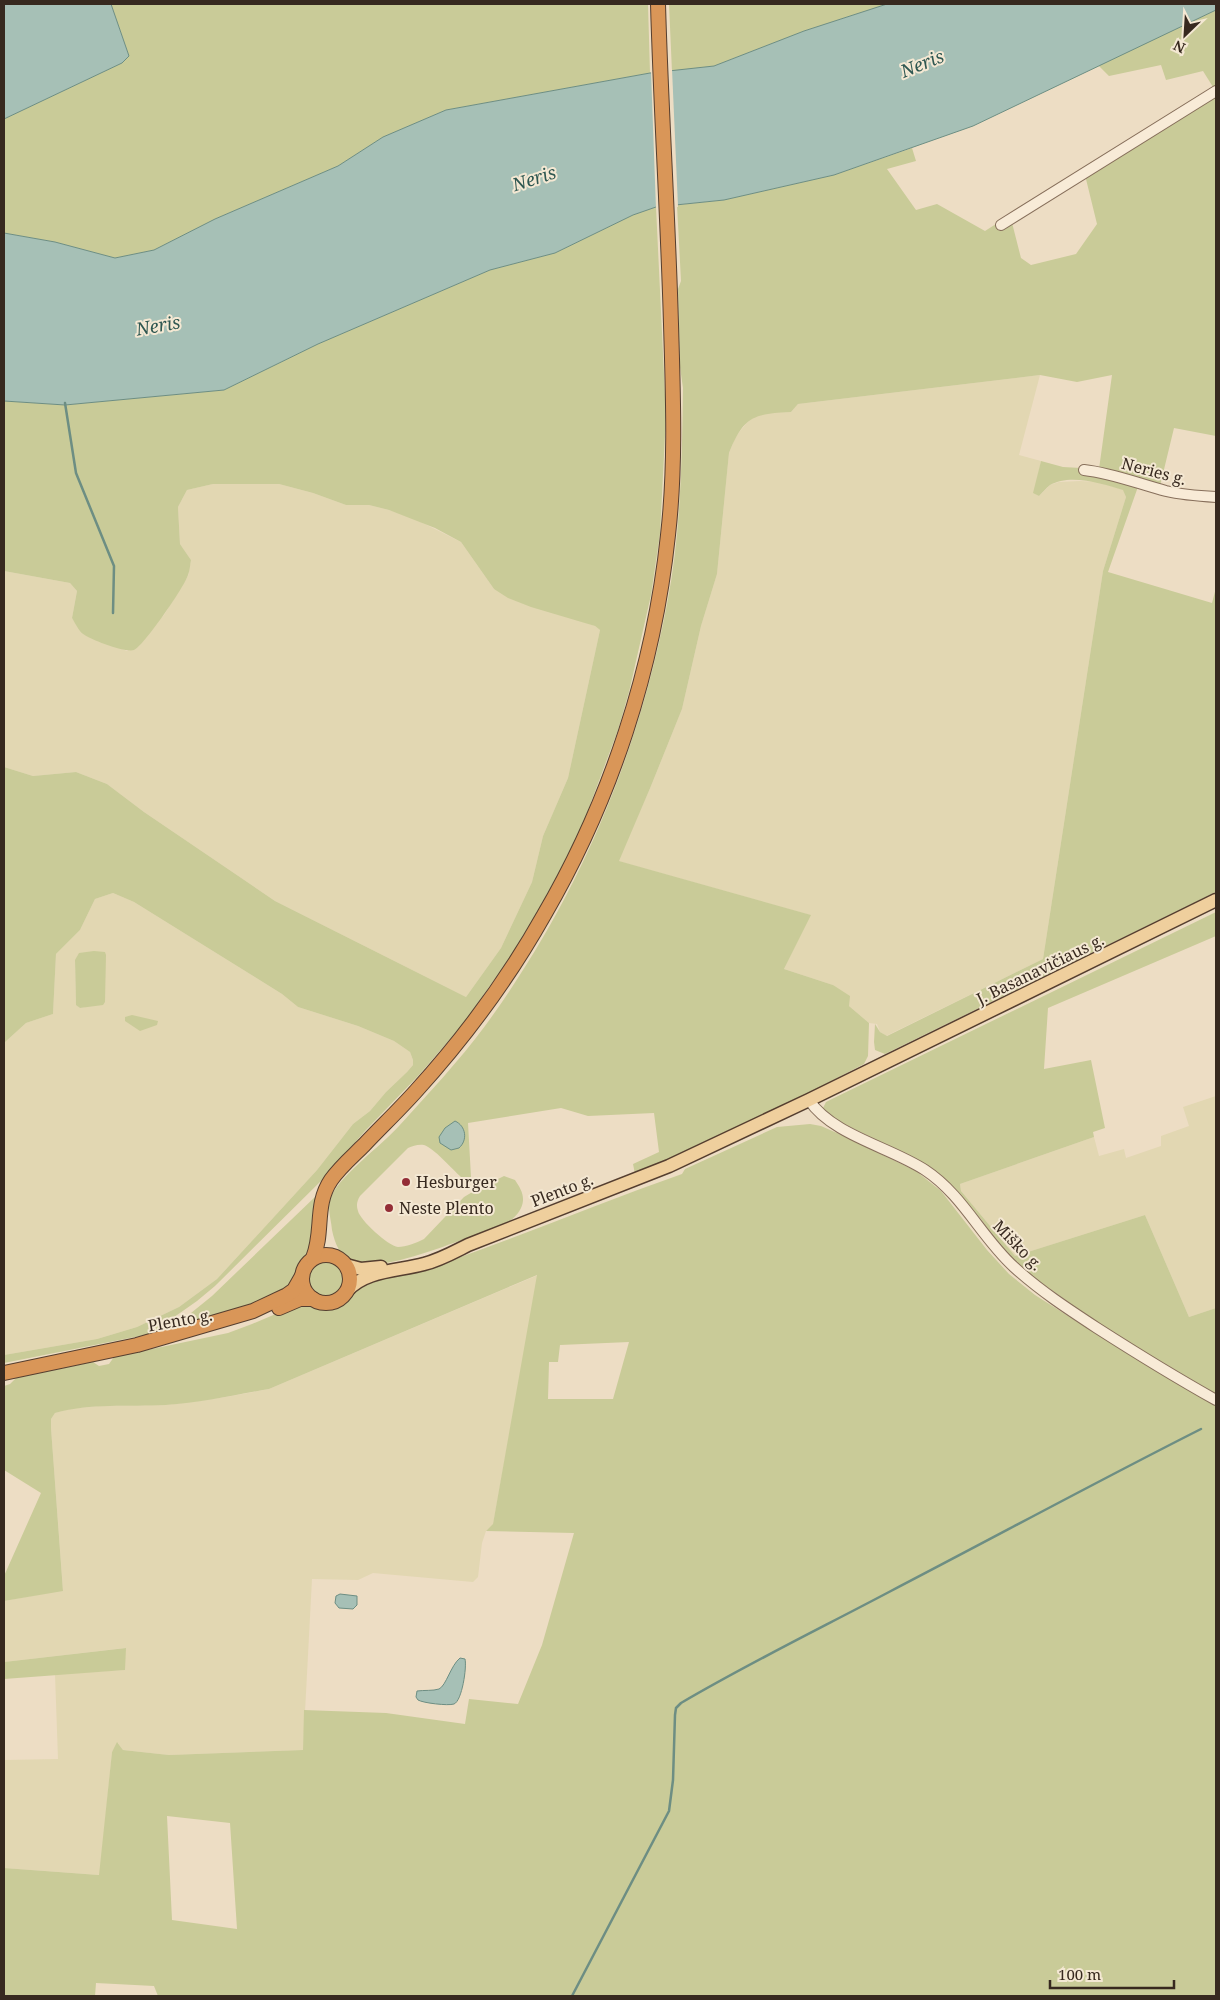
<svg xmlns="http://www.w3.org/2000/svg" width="1220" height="2000" font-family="'Noto Serif',serif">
<rect width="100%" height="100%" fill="#edddc4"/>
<g fill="#e2d7b2" fill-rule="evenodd">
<polygon points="1040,375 1019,455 1041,461 1034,493 1039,496 1050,485 1059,482 1080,481 1098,482 1124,490 1126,497 1103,571 1043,959 886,1036 880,1032 877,1024 869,1023 849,1006 833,985 784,969 810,915 618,861 651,786 682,709 701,626 717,574 729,453 736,436 750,419 763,413 791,412 798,404"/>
<polygon points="213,484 279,484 313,493 346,505 369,505 389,510 411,517 461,542 494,589 595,626 600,630 568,778 543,836 532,882 501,948 466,997 275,901 144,812 107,784 76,772 33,776 4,767 4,571 70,583 77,591 72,618 83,634 127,651 164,615 188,576 191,560 180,544 178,507 187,490"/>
<path d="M113 893 134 902 282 994 298 1007 358 1026 394 1041 410 1052 413 1060V1065L407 1072 386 1092 370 1111 353 1124 317 1170 217 1279 179 1307 137 1327 97 1339 4 1355V1043L26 1023 53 1014 56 954 80 930 95 899ZM75 960 91 1006 80 1008 76 1004Z"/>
<polygon points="1216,1096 1216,1308 1189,1317 1145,1215 1015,1256 961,1191 960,1184 1094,1137 1099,1156 1124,1149 1126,1158 1161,1146 1161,1136 1189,1126 1183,1107"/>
<polygon points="538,1275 493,1525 486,1531 482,1543 478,1577 473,1582 373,1573 358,1580 312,1579 303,1750 169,1755 123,1750 118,1743 112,1752 100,1875 4,1868 4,1760 58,1759 55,1674 125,1670 125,1648 4,1662 4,1601 63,1590 51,1428 51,1419 55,1413 69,1409 99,1406 167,1405 226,1397 269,1389"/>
</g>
<g fill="#c9cb98" fill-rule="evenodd">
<polygon points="111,4 648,4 650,73 446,110 383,137 338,166 215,219 154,250 115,258 55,242 4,233 4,119 122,63 129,56"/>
<polygon points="669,4 887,4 804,31 714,66 672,72"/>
<polygon points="1216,10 1216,85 1213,87 1203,71 1166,80 1161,65 1109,76 1098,65"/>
<path d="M1216 94V436L1174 428 1160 486 1140 481 1108 572 1212 603 1216 588V892L885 1054 875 1050 874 1042 875 1024 880 1032 887 1036 1043 959 1103 571 1126 497 1123 490C1104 484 1070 473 1050 485 1046 488 1043 492 1039 496L1033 493 1041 461 1063 467 1099 469 1112 375 1077 382 1040 375 798 404 791 412C753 414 744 416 729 453L717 574 701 626 682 709 651 786 619 861 811 915 784 969 833 985 850 996 849 1006 869 1023 868 1056 864 1064 779 1108 635 1174 633 1164 659 1152 654 1113 588 1116 561 1108 468 1123 471 1177H461C452 1169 434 1148 424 1145 418 1144 413 1146 408 1148L360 1196C357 1201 356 1205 358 1211 360 1220 388 1246 398 1247 406 1247 416 1243 424 1239L464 1197 474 1191 504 1176 515 1180C521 1189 526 1197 521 1208 518 1215 511 1221 504 1224 494 1230 481 1233 470 1237 444 1246 381 1272 354 1263 340 1257 335 1244 332 1230 331 1218 326 1206 332 1195 342 1174 381 1146 399 1126 428 1094 459 1061 485 1026 577 900 638 757 667 604 681 533 682 460 683 388L680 367 678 289 681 281 677 205 724 200 834 175 912 148 916 161 887 169 916 210 937 204 985 231 1010 215 1021 258 1031 265 1076 254 1097 224 1085 175Z"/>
<path d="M656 207 666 416 660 534 651 595 629 692 618 730 584 821 567 858 531 923 508 960 463 1024 419 1075 365 1131 325 1177 215 1286 197 1301 150 1334 4 1363V1355L97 1339 137 1327 179 1307 217 1279 317 1170 353 1124 370 1111 386 1092 407 1072 413 1065V1060L410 1052 394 1041 358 1026 298 1007 282 994 134 902 113 893 95 899 80 930 56 954 53 1014 26 1023 4 1043V767L33 776 76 772 107 784 144 812 275 901 466 997 501 948 532 882 543 836 568 778 600 630 595 626 531 607 508 598 494 589 461 542 435 528 389 510 369 505H346L313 493 279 484H213L187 490 178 507 180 544 191 560C190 565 190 570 188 575 185 586 143 647 134 650 126 653 91 640 83 634 79 631 75 623 72 618L77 591 70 583 4 571V401L65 405 224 390 318 344 490 270 555 253 633 215Z"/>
<polygon points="1216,912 1216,936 1048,1008 1044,1069 1091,1060 1105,1128 1093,1132 1094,1137 960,1184 961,1191 1015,1256 1145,1215 1189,1317 1216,1308 1216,1394 1106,1329 1029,1274 1011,1258 998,1243 981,1219 950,1186 915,1159 834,1119 823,1108 826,1102 834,1098"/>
<polygon points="94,951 105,952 106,955 105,1002 103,1005 80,1008 76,1005 75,960 79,953"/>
<polygon points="132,1015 158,1021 157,1025 140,1031 125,1021 125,1017"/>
<path d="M810 1124 821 1126 837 1133 916 1171 941 1191 987 1250 1009 1274 1035 1295 1120 1349 1216 1405V1996H158L154 1986 96 1983 95 1996H4V1868L99 1875 112 1752 117 1742 123 1750 169 1755 303 1750 304 1710 386 1713 465 1724 469 1699 518 1704 542 1645 574 1533 486 1531 493 1524 537 1275 269 1389C235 1395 200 1403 166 1405 128 1407 91 1403 55 1413L51 1419V1428L63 1591 4 1601V1576L41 1493 4 1470V1386L10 1384 16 1378 93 1362 99 1366 109 1364 114 1357 228 1333 252 1324 299 1304C309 1302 317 1309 328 1308 346 1307 350 1288 367 1281 377 1277 390 1277 401 1275 416 1273 430 1268 444 1263 524 1235 602 1202 682 1174L685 1169 777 1127ZM629 1342 613 1399H548L549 1362H558L560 1345ZM167 1816 230 1823 237 1929 172 1920Z"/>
<path d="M316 1196 311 1253C299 1262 300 1273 293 1285L239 1311 170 1330 212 1296Z"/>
<circle cx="326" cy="1279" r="17"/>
<polygon points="126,1648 125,1670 4,1679 4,1662"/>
</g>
<g fill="#a6c0b6" stroke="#6d8e83">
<polygon points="4,4 111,4 129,56 122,63 4,119"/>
<polygon points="887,4 1216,4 1216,10 973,126 834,175 724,200 656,207 633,215 555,253 490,270 318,344 224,390 65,405 4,401 4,233 55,242 115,258 154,250 215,219 338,166 383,137 446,110 650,73 714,66 804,31"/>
<path d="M455 1121C466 1126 468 1140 459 1148L451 1150 440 1143 439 1137 445 1128Z"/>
<polygon points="340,1594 357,1596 357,1605 353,1609 339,1608 335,1603 336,1596"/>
<path d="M460 1658 465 1659C467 1667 462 1701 454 1704 448 1706 423 1703 418 1700L416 1697 417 1691C424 1690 433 1691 439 1689 446 1686 451 1665 460 1658Z"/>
</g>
<polygon fill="#edddc4" points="672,69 678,207 656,209 651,71"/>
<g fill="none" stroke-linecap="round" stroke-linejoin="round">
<g stroke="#6d8e83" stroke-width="2.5">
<polyline points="65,403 76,473 114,566 113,613"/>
<path d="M572 1996 669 1811 673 1780 675 1715 676 1708 681 1703C749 1663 819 1629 889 1592 993 1538 1096 1482 1201 1429"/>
</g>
<g stroke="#876f5b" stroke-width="12">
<g id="minor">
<polyline points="1001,225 1216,91"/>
<path d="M1084 470C1112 473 1139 484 1166 491 1183 495 1199 496 1216 497"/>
<path d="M809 1100C832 1135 890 1147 925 1170 963 1195 981 1237 1014 1267 1039 1290 1068 1309 1097 1328 1136 1353 1175 1377 1216 1400"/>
</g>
</g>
<g stroke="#553e2f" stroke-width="15">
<g id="major">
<polyline points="346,1265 361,1269 381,1267"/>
<path d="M347 1291C365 1270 399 1271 424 1264 440 1260 454 1252 468 1245L669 1166 809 1100 1216 900"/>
</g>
</g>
<g stroke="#553e2f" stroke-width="16">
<g id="highway">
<circle cx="326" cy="1279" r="24"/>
<path d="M313 1258C324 1232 314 1205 331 1180 340 1167 353 1156 364 1145 381 1127 399 1110 416 1091 465 1037 508 979 544 915 611 800 654 668 668 535 676 465 673 394 671 324 668 217 661 111 658 4"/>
<polyline points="279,1308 300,1299 313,1299"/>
<polyline points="4,1373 137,1345 253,1311 287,1295 294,1290 302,1276"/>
</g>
</g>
<use href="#minor" stroke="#f8ebd7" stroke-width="10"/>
<use href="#major" stroke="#efcf9d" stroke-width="12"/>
<use href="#highway" stroke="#d99658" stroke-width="14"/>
</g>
<g fill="#942d36" stroke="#f4e8d3" stroke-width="2">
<circle cx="406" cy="1182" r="5"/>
<circle cx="389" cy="1208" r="5"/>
</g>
<g text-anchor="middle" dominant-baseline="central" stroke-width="4" stroke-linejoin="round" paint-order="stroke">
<g font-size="16" fill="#37291f" stroke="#f4e8d3">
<text transform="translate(1154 471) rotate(15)">Neries g.</text>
<text transform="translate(1040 969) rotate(-26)">J. Basanavičiaus g.</text>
<text transform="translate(562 1190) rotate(-21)">Plento g.</text>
<text transform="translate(1018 1245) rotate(46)">Miško g.</text>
<text transform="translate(180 1320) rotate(-10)">Plento g.</text>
</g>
<g font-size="16" fill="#37291f" stroke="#f4e8d3" text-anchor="start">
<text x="416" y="1182">Hesburger</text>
<text x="399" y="1208">Neste Plento</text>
</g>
<g font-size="18" font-style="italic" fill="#2e5751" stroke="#f4e8d3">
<text transform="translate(922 63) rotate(-22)">Neris</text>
<text transform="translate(534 178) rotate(-18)">Neris</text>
<text transform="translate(158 325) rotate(-10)">Neris</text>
</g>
</g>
<rect width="1220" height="2000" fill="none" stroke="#37291f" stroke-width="10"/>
<g transform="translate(1185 35) rotate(205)" stroke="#f4e8d3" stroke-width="4" paint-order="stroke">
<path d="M0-4L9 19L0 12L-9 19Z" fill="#37291f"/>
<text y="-8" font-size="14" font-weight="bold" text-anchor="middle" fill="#37291f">N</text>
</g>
<path d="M1050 1980v8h124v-8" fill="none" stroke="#37291f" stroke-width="2.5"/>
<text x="1058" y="1980" font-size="15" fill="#37291f" stroke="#f4e8d3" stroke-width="4" paint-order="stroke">100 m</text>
</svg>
